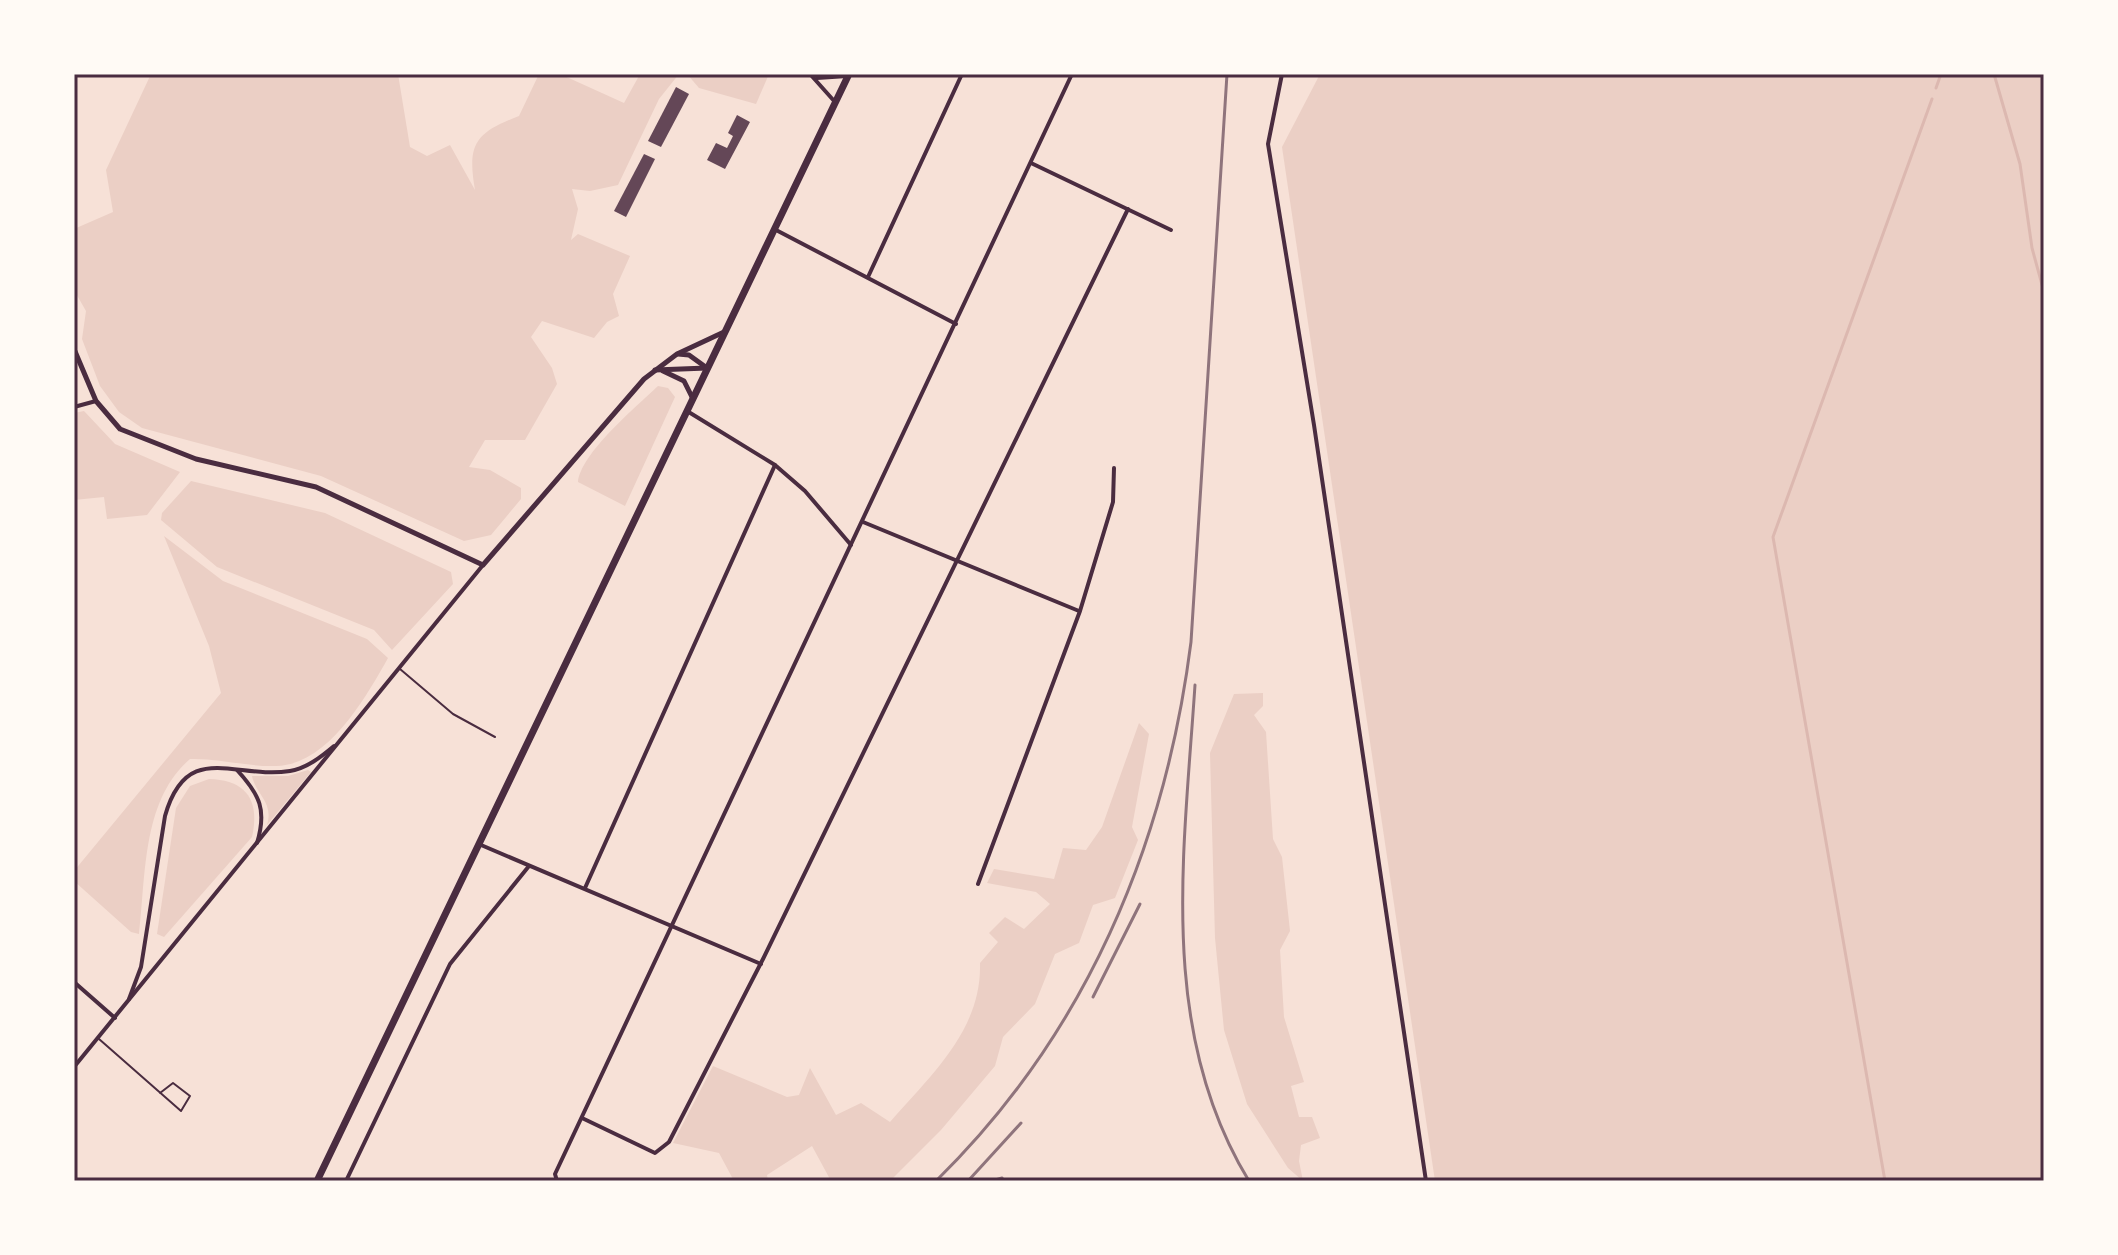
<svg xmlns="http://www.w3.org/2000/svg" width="2118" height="1255" font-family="'PT Sans Narrow',sans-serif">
<rect width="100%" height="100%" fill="#f7e1d7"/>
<g fill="#ebcfc5">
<path d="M151 74H398L410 147 427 156 450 145 475 190C467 144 475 133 519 116L539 74H560L624 103 640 74H679L659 99 618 185 590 191 572 189 578 209 571 240 578 234 630 256 613 294 619 316 607 322 594 338 542 321 531 337 552 368 557 384 525 440H485L469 467 490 470 521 488V499L491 535 464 541 321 476 142 428 119 412 100 386 82 339 86 311 74 290V229L113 212 106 170Z"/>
<polygon points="687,74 769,74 756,104 699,88"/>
<polygon points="1320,74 2044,74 2044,1181 1435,1181 1282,147"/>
<path d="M658 386 668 388 675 397 625 506 578 482C581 453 636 407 658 386Z"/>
<polygon points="84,411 115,444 180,472 147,515 107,519 104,497 74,500 74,413"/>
<polygon points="191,481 325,513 451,572 453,584 392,650 374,630 217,567 161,520 162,513"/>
<path d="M164 536 223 581 367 639 388 658C366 697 328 765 276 766 247 767 219 758 190 759 142 800 146 875 139 934L131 932 74 881V871L221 693 209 646Z"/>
<polygon points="1263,693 1263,706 1254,715 1266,732 1273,839 1282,857 1290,931 1280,950 1284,1017 1304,1082 1291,1086 1299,1117 1312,1117 1320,1138 1301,1145 1299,1161 1303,1181 1288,1168 1247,1104 1224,1030 1215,938 1210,753 1234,694"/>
<path d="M1139 723 1149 734 1132 827 1138 840 1115 898 1093 905 1079 943 1055 954 1035 1004 1003 1037 995 1066 941 1130 890 1181H831L812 1146 767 1175 768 1181H734L719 1153 673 1143 713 1066 787 1097 799 1095 810 1068 836 1115 861 1103 890 1122C931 1075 982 1030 980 963L998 942 989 933 1005 917 1024 929 1050 904 1036 892 987 883 994 869 1054 879 1063 848 1086 850 1102 827Z"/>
<path d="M308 770 311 772 267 825C274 802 256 795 252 776H288Z"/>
<path d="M209 779C247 780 260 801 252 837L164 937 157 934 176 808 190 786Z"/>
</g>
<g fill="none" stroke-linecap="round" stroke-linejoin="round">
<g stroke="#dcb8b0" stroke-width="3">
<polyline points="1994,74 2020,164 2032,248 2044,292"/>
<polyline points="1936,88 1941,74"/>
<polyline points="1885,1181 1773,537 1932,99"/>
</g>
</g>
<g fill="#644757">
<polygon points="676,87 689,94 661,147 648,141"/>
<polygon points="737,115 750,122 725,169 707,160 716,143 727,148 733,136 728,133"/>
<polygon points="644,154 655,159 626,217 614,211"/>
</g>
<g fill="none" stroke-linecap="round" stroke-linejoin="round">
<g stroke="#4a2c40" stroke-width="2">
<polyline points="400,669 453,714 495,737"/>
<polyline points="99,1039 107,1046 181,1111 190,1096 173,1083 160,1093"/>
</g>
<g stroke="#4a2c40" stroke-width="4">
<polyline points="810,74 835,102"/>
<polyline points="1282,74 1268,144 1314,425 1426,1181"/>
<polyline points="817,78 847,76"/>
<polyline points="1031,163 1171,230"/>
<polyline points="776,230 956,324"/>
<polyline points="868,277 962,74"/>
<polyline points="74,407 96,401"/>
<polyline points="687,411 775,465 805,491 851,545"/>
<polyline points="863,522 1079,611"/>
<path d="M237 770C260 795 267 810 257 843"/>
<polyline points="481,845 761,964"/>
<polyline points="978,884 1080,611 1113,502 1114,468"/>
<polyline points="585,888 775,465"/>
<polyline points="74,982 115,1018"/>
<path d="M129 999 141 967 165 816C187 739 235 780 290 771 307 768 321 757 334 746"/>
<polyline points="74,1067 483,565"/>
<polyline points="582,1118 655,1153 669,1142 763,959 1128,209"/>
<polyline points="346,1181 450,964 529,866"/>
<polyline points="557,1181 555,1174 1072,74"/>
</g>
<g stroke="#4a2c40" stroke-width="5">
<polyline points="74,349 96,401 120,429 196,459 316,487 483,565 644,379 677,354 724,332"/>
<polyline points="678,354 689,355 707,368"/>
<polyline points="655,370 707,368"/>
<polyline points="663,371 684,381 693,399"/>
</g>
<polyline stroke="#4a2c40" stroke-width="7" points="317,1181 849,74"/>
<g stroke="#8f747c" stroke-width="3">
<path d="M1195 685C1184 853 1157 1031 1249 1181"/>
<polyline points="1093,997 1140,904"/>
<path d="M936 1181C1085 1035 1165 847 1191 642L1227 74"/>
<polyline points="968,1181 1021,1123"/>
<polyline points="992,1181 1002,1178"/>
</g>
</g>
<rect width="2118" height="1255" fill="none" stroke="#fffaf5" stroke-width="152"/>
<rect x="76" y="76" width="1966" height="1103" fill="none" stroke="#4a2c40" stroke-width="3"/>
</svg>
